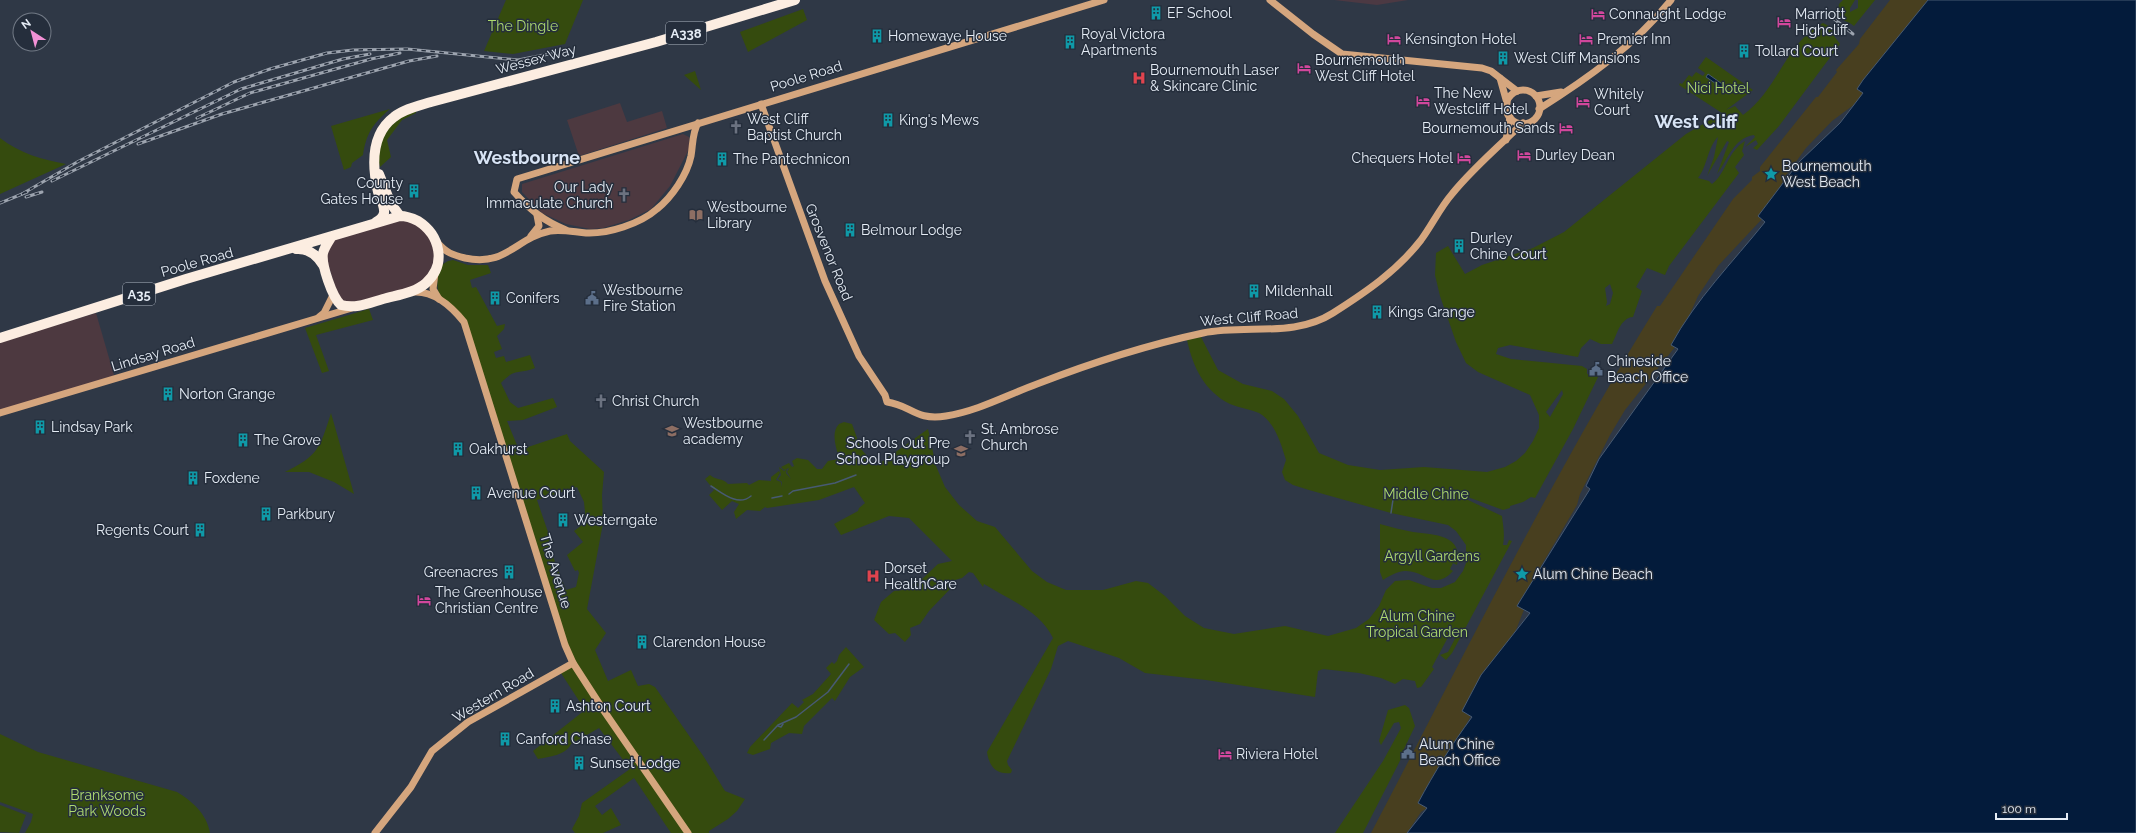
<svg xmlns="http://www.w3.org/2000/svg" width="2136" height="833" font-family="Raleway,sans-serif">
<rect width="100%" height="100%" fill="#2f3846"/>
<g fill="#4d3940">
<polygon points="620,103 627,122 662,111 667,128 579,156 567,120"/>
<polygon points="683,134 689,137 689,149 670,186 651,209 629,220 603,228 590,229 566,224 542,213 522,192 522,184"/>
<polygon points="392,218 421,223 439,253 421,287 341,305 324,251 328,242"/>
<polygon points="96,313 114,375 112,379 0,411 0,342"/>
</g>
<polygon fill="#4c3943" points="1334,0 1408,0 1377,5"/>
<g fill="#354b0e" fill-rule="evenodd">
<polygon points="506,0 583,0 565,44 513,54 484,51"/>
<path d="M1843 0H1855L1850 8V12L1858 8V0H1875L1854 26C1848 21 1842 21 1837 15L1839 4Z"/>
<polygon points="803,9 807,20 748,52 740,32"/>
<path d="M1823 23 1835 29 1834 36 1840 44 1779 126 1757 150 1753 148 1758 144 1756 140 1745 147 1755 137 1754 135C1733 138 1728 160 1717 174L1729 142 1727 141 1707 176 1714 157 1718 137C1708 146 1707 167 1698 178L1709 181 1712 184C1726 174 1727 152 1745 141L1742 151 1744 155 1735 167 1739 173 1669 266 1665 275 1647 268 1636 287 1642 291 1633 317C1620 318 1617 335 1612 344H1601L1590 339 1581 348 1578 357 1510 345 1498 348 1496 354 1511 359 1582 366 1587 369V374L1595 373 1598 377 1573 429 1535 498 1531 497 1523 502 1510 506V508L1503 510 1465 496 1457 498 1468 500 1502 516C1503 526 1505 533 1503 545H1507L1509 540 1512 541 1452 653 1446 660 1440 655 1448 652 1458 633 1453 628 1432 667 1434 669 1421 687 1417 688 1415 681 1403 679 1395 684 1381 678 1359 673 1323 669 1318 671 1315 697 1206 680 1145 673 1119 658 1068 641 1058 646 1051 669 1007 761 1008 765 1012 770 1011 773C996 775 989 766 987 752L1053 638C1040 611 1008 599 984 584L983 587 973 573 969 572 962 578 955 580 951 588 929 611 920 624 910 628 911 635 905 642 895 633 889 634 874 620 881 602 894 591 904 590 912 584 919 582 938 564 952 561 909 518 889 516 841 535 834 524 858 511 859 508 865 503 854 487 819 500 767 508 765 507 760 511 747 510 736 519 734 512 739 504 732 501 722 510 709 495 714 490 705 479 710 475C715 480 723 478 728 484L747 483 749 485 759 480 771 481V477L779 471 780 473 776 480 781 482V487L782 482 778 479 781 475 779 467 784 471 787 469 786 473 791 479 787 472 789 468 784 470 781 467 789 463 792 467 794 466 792 461 797 458 808 460 817 469H822L828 461 839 459C837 449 830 433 839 424L844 422 852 424 861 449 876 466 928 429 936 466 945 487 959 505 977 521 995 527 1032 571 1047 582 1066 590H1103L1136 581 1148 583 1165 596 1185 616 1204 628 1234 634 1285 626 1328 636 1356 628 1369 619 1379 606 1386 590 1395 581 1409 580 1432 588H1441L1455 582 1463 571 1466 563V545L1456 531 1448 525 1391 513 1309 490 1293 485 1285 480 1282 472 1286 460C1281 444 1275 422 1259 413 1250 409 1239 408 1230 404 1204 391 1193 367 1187 340L1201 337 1218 370 1243 384 1272 391 1284 399 1298 416 1319 453 1348 465 1380 470 1424 467 1487 472 1505 467 1516 461 1525 453 1533 441 1539 428V415L1530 395 1478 372 1466 363 1456 342 1440 296 1435 275 1436 253 1448 246 1465 274 1482 265 1533 248 1564 232 1686 134 1722 113 1679 85 1680 83 1682 84 1689 75 1692 77 1696 72 1703 76 1705 73 1698 68 1706 57 1753 90 1726 110 1735 106 1743 115C1777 91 1787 41 1823 23ZM1610 284 1613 293 1610 304 1606 306 1607 302 1605 288ZM1562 390 1563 394 1550 417 1546 412Z"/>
<polygon points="695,71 701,90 684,75"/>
<path d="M390 109C373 123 366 134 363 155L352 163 351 167 344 170 331 126Z"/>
<path d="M416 109V113L402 120 387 140 391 157 380 167C373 138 392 121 416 109Z"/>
<path d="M0 138C19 153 43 160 66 164L0 194Z"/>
<path d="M453 260 468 265H488L491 273 470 280 472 288 476 287 497 326 505 324 504 329 497 336 502 349 494 352 496 358 504 356 506 362 530 355 535 368C518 375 516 367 501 383L510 402 518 408 553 398 557 407 523 420 507 421 519 450 567 434 570 441 604 472 602 495 603 523 587 609 606 633 595 650 608 681 631 670 638 686 649 684 655 687 704 757 725 791 745 799 737 811 728 819 709 831V833H671L634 778 595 806 602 815 611 808 621 825 603 833H575L572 829 579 816 582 803 630 769 599 728 571 744C566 755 549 757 538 759L533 751 585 710 559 670 573 663 464 322C443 301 432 297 440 266L448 261ZM577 487 584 502 586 522 574 531 583 542 567 555 575 571 578 570 579 573 576 587 566 590 550 549 549 535 537 500Z"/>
<polygon points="369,309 373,320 316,335 329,371 322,373 305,328"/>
<path d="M331 413 354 494 334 482 309 472H285C318 456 320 448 331 413Z"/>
<path d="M1380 524C1391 527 1402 530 1413 532 1434 535 1464 534 1457 565L1453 563 1450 569 1453 571C1434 592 1424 569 1404 571 1396 572 1389 576 1383 580L1380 572Z"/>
<polygon points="846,647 864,667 850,677 835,701 832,698 804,726 802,734 789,733 771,743 770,749 753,755 747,753 750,747 792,703 798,708 804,702 802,700 813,694 831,674 826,668 832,662 834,664 837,661 839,655"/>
<polygon points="1405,705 1409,708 1415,726 1404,749 1404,753 1363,833 1335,833 1383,761 1401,728 1399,722 1394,723 1381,745 1379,741 1388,710"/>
<path d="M0 734 38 752 177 792C192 801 207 814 210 833H25L31 822 33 814 0 802Z"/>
<polygon points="0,805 26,815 19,833 0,832"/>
</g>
<path fill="#483f1f" d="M1890 0H1939L1863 98 1832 121 1806 148 1785 177 1770 208 1762 219 1718 266 1698 296 1675 347 1625 410 1610 435 1580 494 1577 505 1541 566 1516 630 1506 645 1473 712 1440 771 1427 808 1421 812 1407 833H1371C1464 656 1552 476 1657 306H1660L1733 199 1752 180V177L1760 171V167L1816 97H1818L1837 72 1836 70 1859 44 1860 39Z"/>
<g fill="#031b3b" stroke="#475a73">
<path d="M1928 0H2136V833H1407L1427 808 1418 803C1434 773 1452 744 1472 717L1462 711 1481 675 1530 613 1517 606 1520 601 1590 489 1586 486 1599 459 1678 349 1671 345C1696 299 1733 262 1765 222L1758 216 1799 162 1840 123 1863 93 1857 89 1863 80Z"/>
<polygon points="1708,74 1725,86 1724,89 1706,77"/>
</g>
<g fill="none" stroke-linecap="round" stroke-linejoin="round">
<g stroke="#475a73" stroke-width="1.5">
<path d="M711 486C722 493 738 507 751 496"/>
<polyline points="789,494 793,491 835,483 856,475"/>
<polyline points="772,498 782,496"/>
<polyline points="1391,513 1394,493"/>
<polyline points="778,726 781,727 783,724"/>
<polyline points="764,740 778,725 796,717 828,692 849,664"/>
</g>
<g stroke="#d5a67e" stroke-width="7">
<polyline points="1270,0 1313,34 1342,54 1482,68 1491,71 1517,91"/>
<polyline points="1500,78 1507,103"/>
<circle cx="1523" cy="107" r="17"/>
<polyline points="1536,96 1561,92"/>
<path d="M761 104 825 281 859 356 885 395 887 402C911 405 915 421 946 416 978 411 1007 395 1037 384 1091 363 1147 345 1203 333 1246 324 1294 338 1333 313 1366 292 1397 271 1421 240 1432 225 1440 208 1452 194 1472 169 1500 145 1523 123"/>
<path d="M1539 109C1587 79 1635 45 1671 0"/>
<polyline points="1506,140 1510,117"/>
<path d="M566 230C544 221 530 210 514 192L517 179 1104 0"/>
<polyline points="531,236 539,226 537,215"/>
<path d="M437 242C446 253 453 255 465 258 506 267 516 238 550 231 562 229 574 232 586 233 608 234 640 224 657 209 672 197 687 175 691 156 693 145 692 133 698 123"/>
<polyline points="435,273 433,289 439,299"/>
<path d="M414 292C434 291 452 307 464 322L565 645 573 663 604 711 688 833"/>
<polyline points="319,317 324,313 333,295"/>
<polyline points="0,413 352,308"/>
<polyline points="375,833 411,787 432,751 468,722 573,663"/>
</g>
<g stroke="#fcede1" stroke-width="10">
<polyline points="379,174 391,204 400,216"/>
<path d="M376 222C380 220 383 217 384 213 385 206 380 198 378 192 372 166 370 135 394 117 404 109 418 106 431 102L656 42 795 0"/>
<path d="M296 249C309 248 317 255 323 265"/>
<path d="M0 338 186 279 400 216C406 216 412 218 418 221 440 235 447 264 426 283 415 293 397 295 383 299 369 303 356 309 341 305 332 297 321 264 323 253 325 246 329 241 332 236"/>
</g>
<g stroke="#9da4af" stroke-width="3">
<g id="rail">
<polyline points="1833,18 1853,34"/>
<polyline points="197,118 250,93 371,59 400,53"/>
<polyline points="138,144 222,114 409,61 437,56"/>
<polyline points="52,181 241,89 343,59 370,54"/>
<polyline points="22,194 79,161 234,82 270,69 327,53 353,50 407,49 518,60 554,53"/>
<polyline points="26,197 42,192"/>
<polyline points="0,203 27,192"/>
</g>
</g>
<use href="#rail" stroke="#252e3c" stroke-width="1.5" stroke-dasharray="4.5" stroke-linecap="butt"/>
</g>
<defs>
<g id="building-bare" transform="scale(1.08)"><path d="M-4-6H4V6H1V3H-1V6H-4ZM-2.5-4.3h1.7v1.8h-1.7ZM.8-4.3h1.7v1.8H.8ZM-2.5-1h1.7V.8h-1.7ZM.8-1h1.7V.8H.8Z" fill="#0f9aa8" stroke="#252e3c" stroke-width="2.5" paint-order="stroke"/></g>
<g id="hotel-bare" transform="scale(1.08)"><path d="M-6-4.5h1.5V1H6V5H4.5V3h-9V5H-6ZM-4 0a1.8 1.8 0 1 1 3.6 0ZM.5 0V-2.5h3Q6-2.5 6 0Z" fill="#d1479c" stroke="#252e3c" stroke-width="2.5" paint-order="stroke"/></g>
<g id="hospital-bare" transform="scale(1.08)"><path d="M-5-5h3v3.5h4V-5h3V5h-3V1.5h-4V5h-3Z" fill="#e0444e" stroke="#252e3c" stroke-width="2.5" paint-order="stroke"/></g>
<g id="church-bare" transform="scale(1.08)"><path d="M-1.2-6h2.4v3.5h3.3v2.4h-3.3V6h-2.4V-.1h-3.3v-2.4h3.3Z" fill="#6b7280" stroke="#252e3c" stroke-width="2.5" paint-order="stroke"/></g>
<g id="sight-bare" transform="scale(1.08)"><path d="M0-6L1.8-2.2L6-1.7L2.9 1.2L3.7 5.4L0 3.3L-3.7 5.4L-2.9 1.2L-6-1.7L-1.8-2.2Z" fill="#0f9aa8" stroke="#252e3c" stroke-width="2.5" paint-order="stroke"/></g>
<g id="library-bare" transform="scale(1.08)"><path d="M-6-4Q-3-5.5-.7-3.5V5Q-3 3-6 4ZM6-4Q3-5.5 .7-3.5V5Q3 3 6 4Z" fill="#8d6e63" stroke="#252e3c" stroke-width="2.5" paint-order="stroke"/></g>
<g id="civic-bare" transform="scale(1.08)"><path d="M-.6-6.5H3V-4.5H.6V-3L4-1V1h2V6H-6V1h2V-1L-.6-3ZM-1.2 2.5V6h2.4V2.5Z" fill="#5c6f8a" stroke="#252e3c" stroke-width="2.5" paint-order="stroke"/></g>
<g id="school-bare" transform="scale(1.08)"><path d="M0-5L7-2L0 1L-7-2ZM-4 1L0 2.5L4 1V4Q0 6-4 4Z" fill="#8d6e63" stroke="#252e3c" stroke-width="2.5" paint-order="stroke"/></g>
</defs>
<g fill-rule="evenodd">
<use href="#building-bare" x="1156" y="13"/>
<use href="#hotel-bare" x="1598" y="14"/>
<use href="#hotel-bare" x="1784" y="22"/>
<use href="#building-bare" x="877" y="36"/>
<use href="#hotel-bare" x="1394" y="39"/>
<use href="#hotel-bare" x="1586" y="39"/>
<use href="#building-bare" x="1070" y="42"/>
<use href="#building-bare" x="1744" y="51"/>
<use href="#building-bare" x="1503" y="58"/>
<use href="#hotel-bare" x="1304" y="68"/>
<use href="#hospital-bare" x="1139" y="78"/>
<use href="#hotel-bare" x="1423" y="101"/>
<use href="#hotel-bare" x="1583" y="102"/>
<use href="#building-bare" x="888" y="120"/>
<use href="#church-bare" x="736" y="127"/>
<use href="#hotel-bare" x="1566" y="128"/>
<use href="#hotel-bare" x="1524" y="155"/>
<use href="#hotel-bare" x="1464" y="158"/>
<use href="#building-bare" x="722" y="159"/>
<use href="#sight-bare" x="1771" y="174"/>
<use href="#building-bare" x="414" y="191"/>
<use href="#church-bare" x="624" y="195"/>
<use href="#library-bare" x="696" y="215"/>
<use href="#building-bare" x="850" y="230"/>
<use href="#building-bare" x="1459" y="246"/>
<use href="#building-bare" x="1254" y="291"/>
<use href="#building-bare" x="495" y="298"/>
<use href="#civic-bare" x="592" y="298"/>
<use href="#building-bare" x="1377" y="312"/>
<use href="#civic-bare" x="1596" y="369"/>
<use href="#building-bare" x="168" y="394"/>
<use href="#church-bare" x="601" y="401"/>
<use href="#building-bare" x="40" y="427"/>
<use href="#school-bare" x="672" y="431"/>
<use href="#church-bare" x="970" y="437"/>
<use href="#building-bare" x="243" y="440"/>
<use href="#building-bare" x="458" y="449"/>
<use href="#school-bare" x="961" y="451"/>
<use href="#building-bare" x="193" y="478"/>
<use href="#building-bare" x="476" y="493"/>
<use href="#building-bare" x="266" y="514"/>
<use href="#building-bare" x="563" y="520"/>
<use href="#building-bare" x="200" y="530"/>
<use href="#building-bare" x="509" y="572"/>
<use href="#sight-bare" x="1522" y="574"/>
<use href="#hospital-bare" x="873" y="576"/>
<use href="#hotel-bare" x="424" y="600"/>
<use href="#building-bare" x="642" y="642"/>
<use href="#building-bare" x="555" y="706"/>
<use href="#building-bare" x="505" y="739"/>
<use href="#civic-bare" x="1408" y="752"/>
<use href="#hotel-bare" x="1225" y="754"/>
<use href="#building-bare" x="579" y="763"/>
</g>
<g text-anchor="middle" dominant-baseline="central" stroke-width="3" stroke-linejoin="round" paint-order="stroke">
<g fill="#252e3c" stroke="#abb3be" stroke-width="1">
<rect x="666" y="22" width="40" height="22" rx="3"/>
<rect x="123" y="283" width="32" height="22" rx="3"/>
</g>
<g font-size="13" font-weight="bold" fill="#e5ecf5">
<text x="686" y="33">A338</text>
<text x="139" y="294">A35</text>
</g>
<g font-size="14" fill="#e5ecf5" stroke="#252e3c" text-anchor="start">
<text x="1167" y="13">EF School</text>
<text x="1609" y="14">Connaught Lodge</text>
<text x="1795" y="14">Marriott<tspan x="1795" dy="16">Highcliff</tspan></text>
<text x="1081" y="34">Royal Victora<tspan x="1081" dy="16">Apartments</tspan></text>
<text x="888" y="36">Homewaye House</text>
<text x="1405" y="39">Kensington Hotel</text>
<text x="1597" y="39">Premier Inn</text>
<text x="1755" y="51">Tollard Court</text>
<text x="1514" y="58">West Cliff Mansions</text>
<text x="1315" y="60">Bournemouth<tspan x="1315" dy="16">West Cliff Hotel</tspan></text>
<text x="1150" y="70">Bournemouth Laser<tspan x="1150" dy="16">&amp; Skincare Clinic</tspan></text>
<text x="1434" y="93">The New<tspan x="1434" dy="16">Westcliff Hotel</tspan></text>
<text x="1594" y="94">Whitely<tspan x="1594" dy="16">Court</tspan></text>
<text x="747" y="119">West Cliff<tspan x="747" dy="16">Baptist Church</tspan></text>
<text x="899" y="120">King's Mews</text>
<text x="1555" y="128" text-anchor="end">Bournemouth Sands</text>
<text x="1535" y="155">Durley Dean</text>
<text x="1453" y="158" text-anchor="end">Chequers Hotel</text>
<text x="733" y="159">The Pantechnicon</text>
<text x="1782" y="166">Bournemouth<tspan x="1782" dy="16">West Beach</tspan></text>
<text x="403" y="183" text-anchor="end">County<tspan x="403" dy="16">Gates House</tspan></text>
<text x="613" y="187" text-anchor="end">Our Lady<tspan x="613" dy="16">Immaculate Church</tspan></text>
<text x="707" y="207">Westbourne<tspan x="707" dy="16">Library</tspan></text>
<text x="861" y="230">Belmour Lodge</text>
<text x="1470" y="238">Durley<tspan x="1470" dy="16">Chine Court</tspan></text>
<text x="603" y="290">Westbourne<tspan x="603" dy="16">Fire Station</tspan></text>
<text x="1265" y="291">Mildenhall</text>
<text x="506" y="298">Conifers</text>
<text x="1388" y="312">Kings Grange</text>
<text x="1607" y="361">Chineside<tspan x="1607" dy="16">Beach Office</tspan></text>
<text x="179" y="394">Norton Grange</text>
<text x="612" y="401">Christ Church</text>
<text x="683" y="423">Westbourne<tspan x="683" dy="16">academy</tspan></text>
<text x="51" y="427">Lindsay Park</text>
<text x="981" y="429">St. Ambrose<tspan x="981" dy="16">Church</tspan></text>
<text x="254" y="440">The Grove</text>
<text x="950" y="443" text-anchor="end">Schools Out Pre<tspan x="950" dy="16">School Playgroup</tspan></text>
<text x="469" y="449">Oakhurst</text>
<text x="204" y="478">Foxdene</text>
<text x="487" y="493">Avenue Court</text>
<text x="277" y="514">Parkbury</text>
<text x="574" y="520">Westerngate</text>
<text x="189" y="530" text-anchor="end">Regents Court</text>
<text x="884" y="568">Dorset<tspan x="884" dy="16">HealthCare</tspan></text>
<text x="498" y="572" text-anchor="end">Greenacres</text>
<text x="1533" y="574">Alum Chine Beach</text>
<text x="435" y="592">The Greenhouse<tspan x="435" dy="16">Christian Centre</tspan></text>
<text x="653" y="642">Clarendon House</text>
<text x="566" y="706">Ashton Court</text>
<text x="516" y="739">Canford Chase</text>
<text x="1419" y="744">Alum Chine<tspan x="1419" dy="16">Beach Office</tspan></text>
<text x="1236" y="754">Riviera Hotel</text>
<text x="590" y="763">Sunset Lodge</text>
</g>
<g font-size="14" fill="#aeda6f" stroke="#252e3c">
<text x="523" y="26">The Dingle</text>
<text x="1718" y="88">Nici Hotel</text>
<text x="1426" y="494">Middle Chine</text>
<text x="1432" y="556">Argyll Gardens</text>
<text x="1417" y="616">Alum Chine<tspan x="1417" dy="16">Tropical Garden</tspan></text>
<text x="107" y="795">Branksome<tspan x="107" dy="16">Park Woods</tspan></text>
</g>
<g font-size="14" fill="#e5ecf5" stroke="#252e3c">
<text transform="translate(536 59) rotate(-15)">Wessex Way</text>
<text transform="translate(806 76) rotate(-17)">Poole Road</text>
<text transform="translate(829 252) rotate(68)">Grosvenor Road</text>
<text transform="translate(197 262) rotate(-16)">Poole Road</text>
<text transform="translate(1249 317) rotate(-5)">West Cliff Road</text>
<text transform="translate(153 354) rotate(-17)">Lindsay Road</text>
<text transform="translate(556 571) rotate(73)">The Avenue</text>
<text transform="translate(493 695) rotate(-31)">Western Road</text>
</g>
<g font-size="18" font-weight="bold" fill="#d8e4f5" stroke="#252e3c">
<text x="1696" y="121">West Cliff</text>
<text x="527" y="157">Westbourne</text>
</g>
</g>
<g transform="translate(32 32) rotate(324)"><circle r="19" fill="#252e3c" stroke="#727a86"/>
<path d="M0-3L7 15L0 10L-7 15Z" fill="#f291d6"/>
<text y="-6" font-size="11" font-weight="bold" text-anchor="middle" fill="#e5ecf5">N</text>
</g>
<path d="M1996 813v6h71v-6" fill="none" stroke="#e5ecf5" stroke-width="2"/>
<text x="2002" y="813" font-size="12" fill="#e5ecf5" stroke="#252e3c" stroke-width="3" paint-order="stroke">100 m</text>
</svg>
